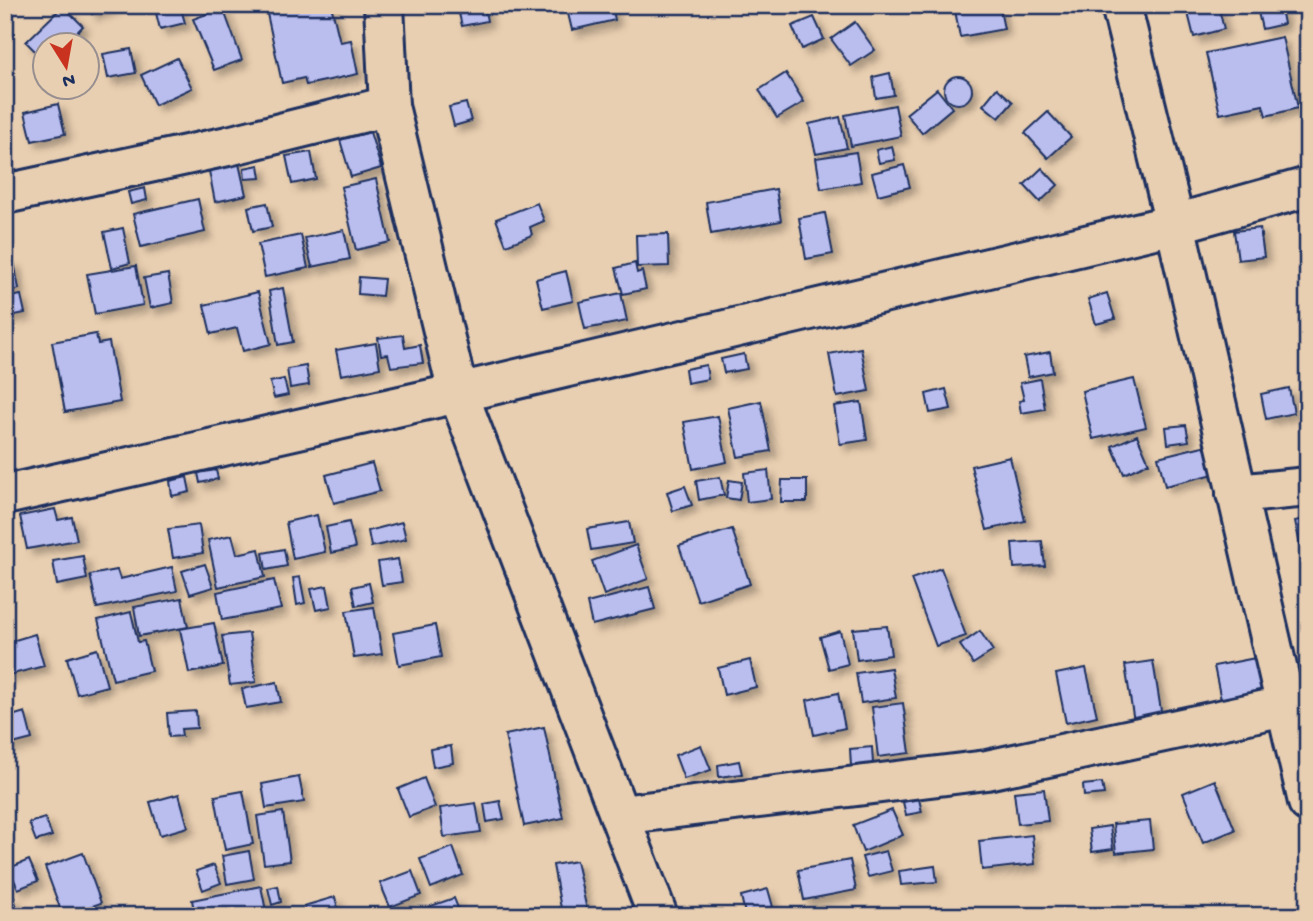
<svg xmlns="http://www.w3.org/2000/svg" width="1313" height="921" font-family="'Gochi Hand',sans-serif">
<defs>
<filter id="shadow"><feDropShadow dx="6" dy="6" stdDeviation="3.5" flood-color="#0004"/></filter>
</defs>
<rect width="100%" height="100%" fill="#e9cfb1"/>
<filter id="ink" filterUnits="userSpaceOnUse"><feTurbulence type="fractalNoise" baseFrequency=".0143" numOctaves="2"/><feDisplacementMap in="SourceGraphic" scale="14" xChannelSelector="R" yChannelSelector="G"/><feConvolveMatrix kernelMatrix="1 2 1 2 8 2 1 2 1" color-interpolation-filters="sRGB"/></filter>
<g filter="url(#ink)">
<g fill="#babeef" stroke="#1b2f5e" stroke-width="2" filter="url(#shadow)">
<polygon points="89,5 117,5 92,14"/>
<polygon points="154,5 180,5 185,23 160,29"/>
<polygon points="273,5 331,5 340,42 351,40 358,74 306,85 304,78 282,83 266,9 273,8"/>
<polygon points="457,5 484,5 487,21 462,26"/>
<polygon points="566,5 612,5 615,20 572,30"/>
<polygon points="954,5 999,5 1004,29 960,37"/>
<polygon points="1186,5 1218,5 1224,29 1194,37"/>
<polygon points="63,6 83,26 64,46 46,46 46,62 26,42"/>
<polygon points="223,8 242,60 214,70 193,19"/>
<polygon points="1281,8 1284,24 1262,29 1258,12"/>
<polygon points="814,17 824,39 802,49 792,26"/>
<polygon points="855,22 875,50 851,66 831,39"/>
<polygon points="1282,37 1298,108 1266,116 1263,105 1220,114 1206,53"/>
<polygon points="131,49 136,73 108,78 103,54"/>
<polygon points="177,58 192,88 155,105 141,75"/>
<polygon points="786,73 804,102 777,118 759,90"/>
<polygon points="890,73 894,95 876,98 873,77"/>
<circle cx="958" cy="90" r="14"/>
<polygon points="997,88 1013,102 999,118 983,105"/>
<polygon points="937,89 952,108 922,133 906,114"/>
<polygon points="466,103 471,121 454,126 449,107"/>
<polygon points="58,104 65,134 32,141 25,112"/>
<polygon points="895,105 901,136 851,146 845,115"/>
<polygon points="1048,112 1071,137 1048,158 1025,133"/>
<polygon points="840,117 847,148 816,154 809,124"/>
<polygon points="370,132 381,168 351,177 340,140"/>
<polygon points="892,146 895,160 879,163 876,150"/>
<polygon points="311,152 316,179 292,184 286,156"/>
<polygon points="856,152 861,182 821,189 816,158"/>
<polygon points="238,159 246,195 215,202 208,166"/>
<polygon points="259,165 261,178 245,179 244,168"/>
<polygon points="904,165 910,187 878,195 872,173"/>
<polygon points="1042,168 1058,185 1040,202 1024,185"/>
<polygon points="376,179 390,242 356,250 341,187"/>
<polygon points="145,188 147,200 131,204 128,192"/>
<polygon points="776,189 781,221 711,234 706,202"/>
<polygon points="198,199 205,232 141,247 133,214"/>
<polygon points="267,203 272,227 253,231 248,207"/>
<polygon points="537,203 544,221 530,227 532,235 506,245 496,219"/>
<polygon points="825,213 833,254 806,259 799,218"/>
<polygon points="123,228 130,263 112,268 104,232"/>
<polygon points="1260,228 1264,257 1238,260 1234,231"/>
<polygon points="344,230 350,259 312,267 305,238"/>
<polygon points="668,234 669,266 637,267 636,235"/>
<polygon points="301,235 308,268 265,277 258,244"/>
<polygon points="14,262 19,289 5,293 5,264"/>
<polygon points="635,263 637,273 642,271 646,289 623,294 616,268"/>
<polygon points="136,266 143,305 95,314 87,274"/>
<polygon points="566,271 573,301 543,308 536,279"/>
<polygon points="168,274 173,303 150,308 144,278"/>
<polygon points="359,277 384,279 382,296 358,294"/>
<polygon points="283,288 293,342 278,345 269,291"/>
<polygon points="258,292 271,344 243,351 237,328 211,334 204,305"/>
<polygon points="621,293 627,321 585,329 579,302"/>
<polygon points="1107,293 1115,319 1096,324 1088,299"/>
<polygon points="21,295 25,313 5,317 5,298"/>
<polygon points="96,334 98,344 109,342 120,402 65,412 52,342"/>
<polygon points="403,335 405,348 420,345 423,363 391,367 388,354 381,355 378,338"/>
<polygon points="376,343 380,368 341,375 336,350"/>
<polygon points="861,348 869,391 837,397 829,354"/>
<polygon points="1050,352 1053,372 1028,377 1024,357"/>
<polygon points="744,354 747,369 724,373 721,359"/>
<polygon points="706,365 708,379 687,383 685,369"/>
<polygon points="306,366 309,385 290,388 287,369"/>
<polygon points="284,379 288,395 274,398 270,382"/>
<polygon points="1040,379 1045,409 1021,413 1019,401 1024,400 1020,383"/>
<polygon points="1134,379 1146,427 1093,439 1082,391"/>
<polygon points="1289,388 1294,413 1266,419 1261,394"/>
<polygon points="946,389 951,409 930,413 926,394"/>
<polygon points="761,401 771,451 738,457 728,408"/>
<polygon points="861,402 867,440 840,444 834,406"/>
<polygon points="718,416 727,462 693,469 684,422"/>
<polygon points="1186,425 1189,441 1168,444 1166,427"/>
<polygon points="1137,435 1149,463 1124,474 1112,446"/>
<polygon points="1207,445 1214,474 1165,486 1158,457"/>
<polygon points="1010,457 1025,521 987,530 971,466"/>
<polygon points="372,463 380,491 334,503 326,475"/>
<polygon points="216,470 218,479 200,483 198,473"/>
<polygon points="768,470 771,499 747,502 744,473"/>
<polygon points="187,477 190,492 172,496 170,481"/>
<polygon points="720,477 724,495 699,500 696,481"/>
<polygon points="729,480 742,482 739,500 726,498"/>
<polygon points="782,480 807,480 807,502 781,502"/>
<polygon points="685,486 692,505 673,511 667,492"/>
<polygon points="55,509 58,520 72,517 77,540 27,549 20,516"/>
<polygon points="317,515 325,552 293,559 286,522"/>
<polygon points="1308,518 1308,582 1295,521"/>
<polygon points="349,522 355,548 331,553 326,527"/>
<polygon points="402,522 406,539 371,547 368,531"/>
<polygon points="629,522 633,543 591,550 587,529"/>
<polygon points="199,525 203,553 173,558 168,529"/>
<polygon points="732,529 750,584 698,601 679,546"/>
<polygon points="232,535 237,554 259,549 265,577 218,587 208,540"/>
<polygon points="1042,541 1045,566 1014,568 1012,543"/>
<polygon points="636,545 648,579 604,595 592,561"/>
<polygon points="284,549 287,566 266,570 263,553"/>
<polygon points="83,556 87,579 57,585 53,561"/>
<polygon points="398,559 402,582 382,585 378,562"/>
<polygon points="205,564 213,587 190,594 182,571"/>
<polygon points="172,567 177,591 97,608 90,575 117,570 120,579"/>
<polygon points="941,568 966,636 936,646 911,579"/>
<polygon points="300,577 305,603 297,605 293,578"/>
<polygon points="274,580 281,609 222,620 217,592"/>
<polygon points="369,583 373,602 356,606 352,587"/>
<polygon points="327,586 331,607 316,610 311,589"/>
<polygon points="649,587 655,609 592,625 587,603"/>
<polygon points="182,598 188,627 139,636 134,607"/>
<polygon points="374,607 382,654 354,658 346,611"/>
<polygon points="131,612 138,642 144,641 151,671 113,680 98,620"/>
<polygon points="214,623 223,666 189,673 180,629"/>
<polygon points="435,625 441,657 399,665 393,633"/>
<polygon points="887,626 891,655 857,660 853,629"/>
<polygon points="840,631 848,664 829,669 820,637"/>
<polygon points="980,631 993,651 973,664 960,645"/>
<polygon points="249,633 256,682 230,685 222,636"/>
<polygon points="35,634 44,666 5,676 5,643"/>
<polygon points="97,649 107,686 77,694 67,658"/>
<polygon points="1266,656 1273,689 1221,700 1214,666"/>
<polygon points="750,660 756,687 724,695 718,668"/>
<polygon points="1153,661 1163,723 1135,728 1125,665"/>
<polygon points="891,668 896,698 861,703 856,673"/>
<polygon points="1086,668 1097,716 1066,723 1056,674"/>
<polygon points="277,682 281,702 246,708 242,689"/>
<polygon points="838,693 845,728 814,735 807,700"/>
<polygon points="903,703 910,753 878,757 872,707"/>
<polygon points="196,711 197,728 181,729 182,736 169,737 167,713"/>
<polygon points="25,712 32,739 5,746 5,718"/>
<polygon points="544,727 563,818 524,826 505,735"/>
<polygon points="701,745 711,770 684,779 675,755"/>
<polygon points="451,746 453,763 433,767 430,749"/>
<polygon points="872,747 873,764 851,766 850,749"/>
<polygon points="739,761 742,774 719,777 718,765"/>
<polygon points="299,777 304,802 266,808 262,784"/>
<polygon points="424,778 435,807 409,817 398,789"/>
<polygon points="1215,780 1235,830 1203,843 1183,793"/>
<polygon points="1102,783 1104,794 1084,796 1083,785"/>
<polygon points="1044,789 1048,821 1018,824 1014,792"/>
<polygon points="243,791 253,844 225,850 215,796"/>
<polygon points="179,794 188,827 160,835 150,802"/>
<polygon points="919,799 922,812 906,815 903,802"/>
<polygon points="500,801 504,819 487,822 484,804"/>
<polygon points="476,803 481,832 444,837 440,808"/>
<polygon points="892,810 903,835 863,852 853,825"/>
<polygon points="283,812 290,861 264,864 257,816"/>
<polygon points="45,818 52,836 36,841 29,823"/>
<polygon points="1150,821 1153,849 1116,853 1113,824"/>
<polygon points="1110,826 1113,849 1092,852 1089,829"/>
<polygon points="1032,835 1035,864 982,870 979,841"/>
<polygon points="453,847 463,875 431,888 420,859"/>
<polygon points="249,851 254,879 227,884 222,856"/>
<polygon points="886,851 892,871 868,877 862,857"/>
<polygon points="83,853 101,903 63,916 45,867"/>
<polygon points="29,860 38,881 18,889 9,868"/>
<polygon points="850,860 856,890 804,900 798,870"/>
<polygon points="576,861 587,910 562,914 553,865"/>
<polygon points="214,865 221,883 203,890 196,871"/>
<polygon points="935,866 937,882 901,885 899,871"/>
<polygon points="412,871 421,895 390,907 380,883"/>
<polygon points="261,886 267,916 195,916 192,900"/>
<polygon points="278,886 281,902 272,905 268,888"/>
<polygon points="768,889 773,907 745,914 741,896"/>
<polygon points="14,897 19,916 5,916 5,900"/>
<polygon points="335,897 340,916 307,916 304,906"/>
<polygon points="454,898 461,916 431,916 428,907"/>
</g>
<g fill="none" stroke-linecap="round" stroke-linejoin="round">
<g stroke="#1b2f5e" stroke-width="44">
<g id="minor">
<polyline points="384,5 389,106 458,393 658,916"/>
<polyline points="1121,5 1175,224 1308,802"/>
<polyline points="5,194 228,146 389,106"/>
<polyline points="1236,494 1308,487"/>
<polyline points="5,495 458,393 1175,224 1308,187"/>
<polyline points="620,815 987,770 1308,701"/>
</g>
</g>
<use href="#minor" stroke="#e9cfb1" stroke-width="38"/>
</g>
</g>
<rect width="1313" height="921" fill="none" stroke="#e9cfb1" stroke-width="28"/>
<rect x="14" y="14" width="1285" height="893" fill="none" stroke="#1b2f5e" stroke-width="2.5" filter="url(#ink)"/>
<g transform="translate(66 66) rotate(169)"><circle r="33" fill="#e9cfb1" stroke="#978f90" stroke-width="2"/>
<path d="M0-5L12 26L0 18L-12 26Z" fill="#c8321e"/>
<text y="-10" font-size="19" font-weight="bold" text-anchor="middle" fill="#1b2f5e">N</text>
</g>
</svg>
